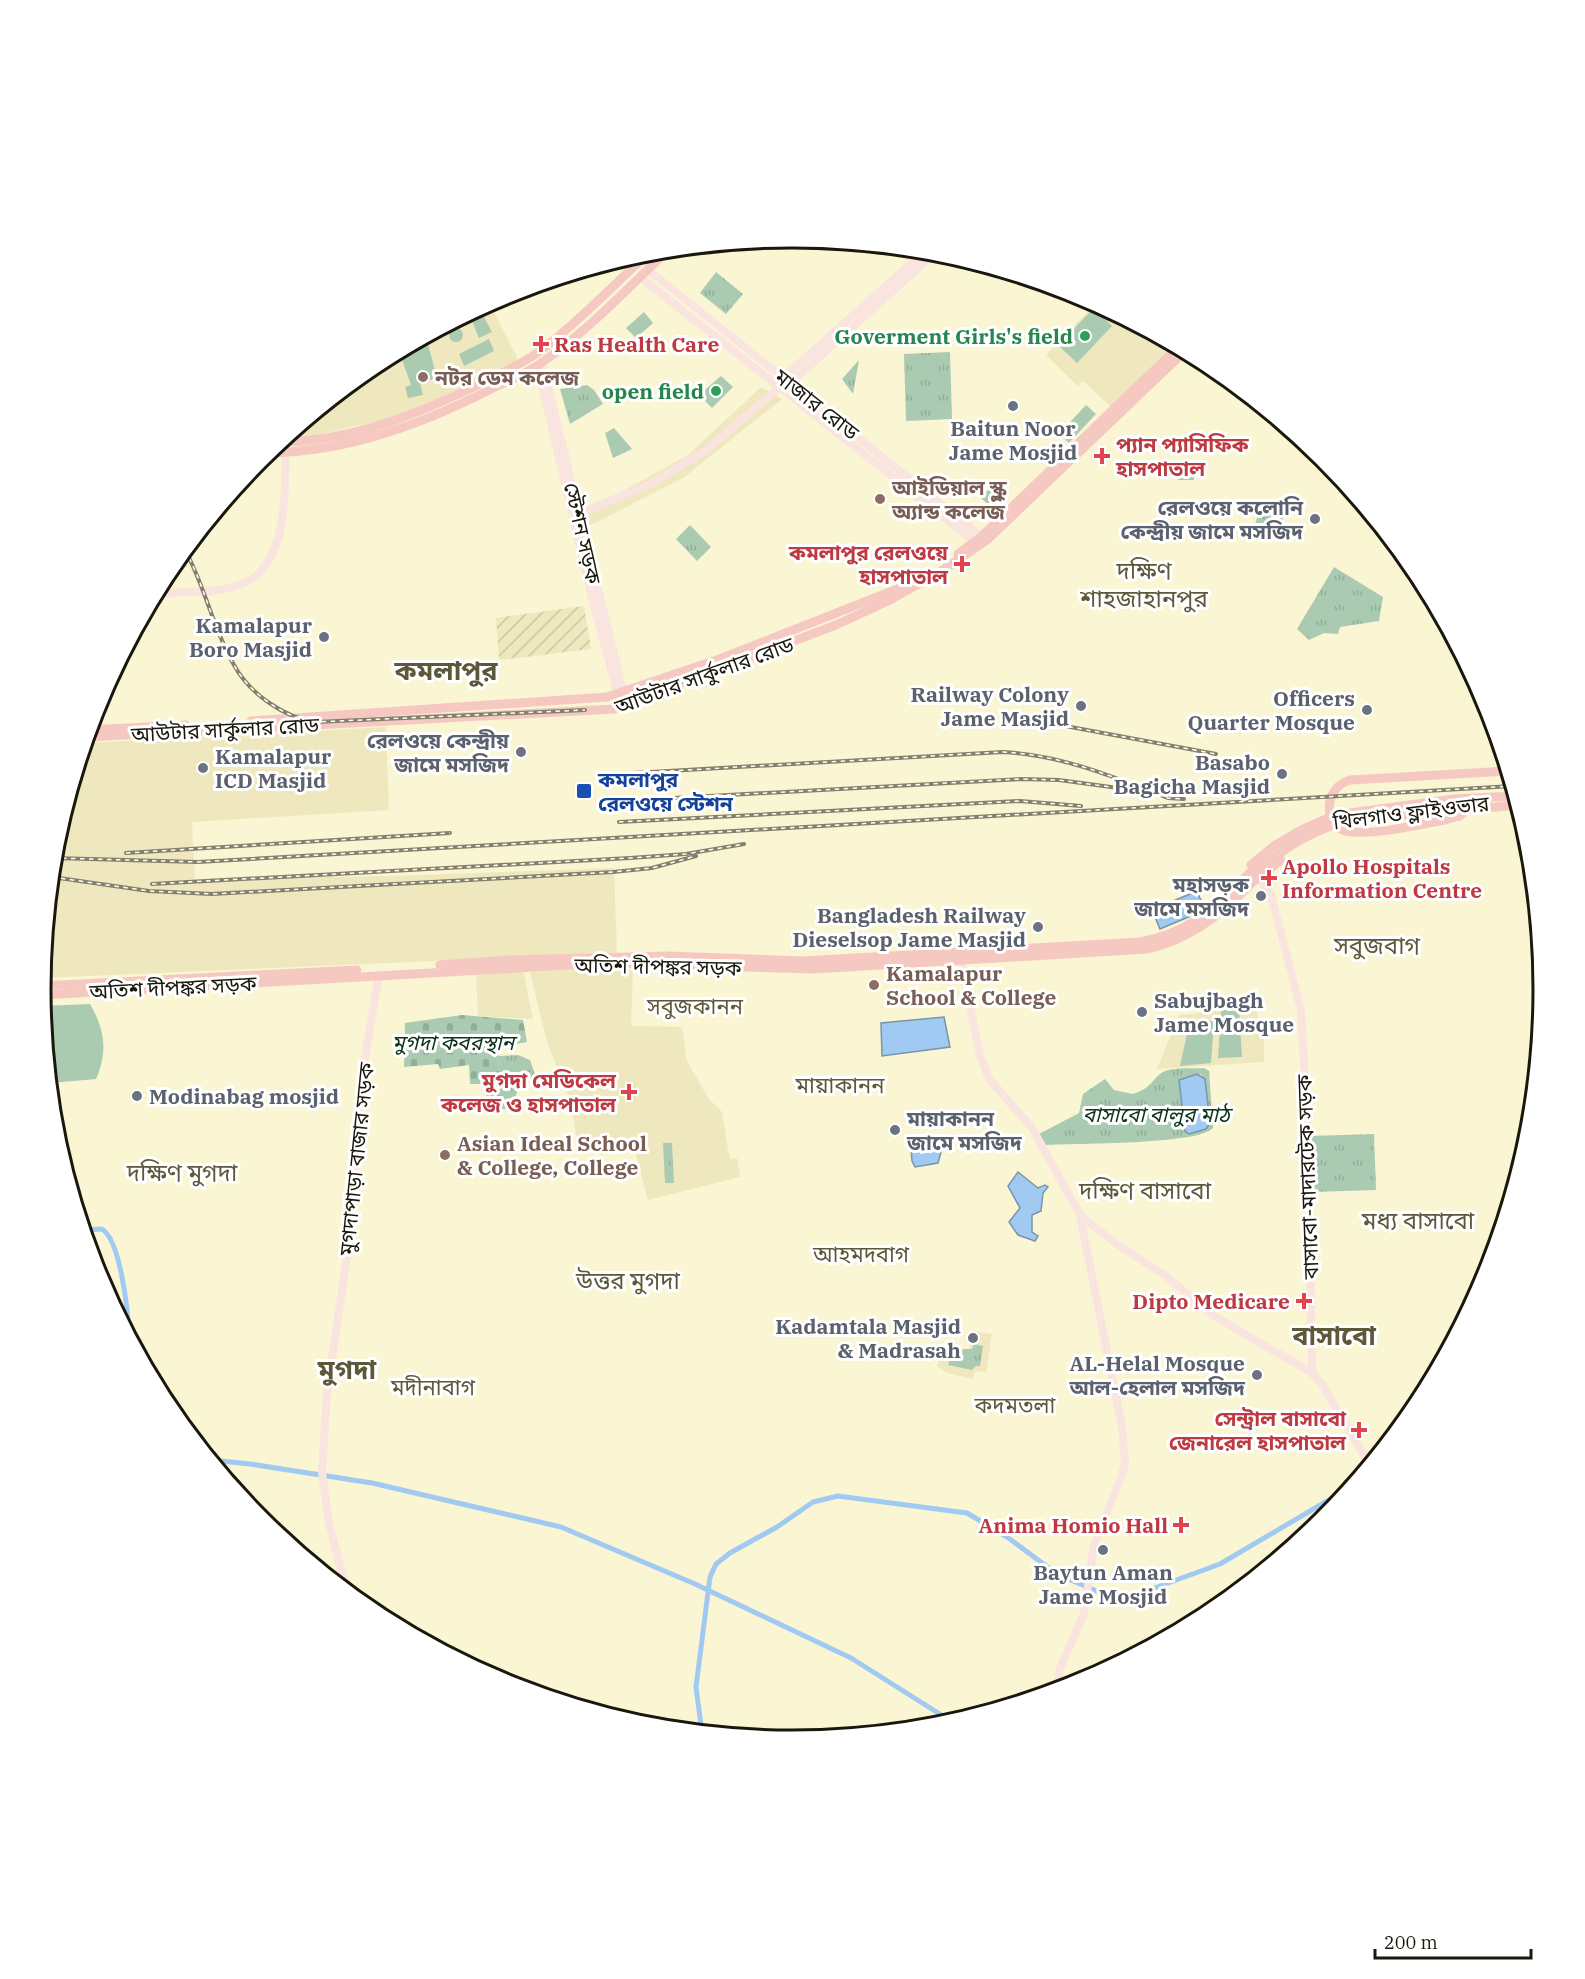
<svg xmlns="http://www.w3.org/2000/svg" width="1585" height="1979" font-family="'IBM Plex Serif','Noto Sans Bengali',serif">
<defs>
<pattern id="industrial-furrows" width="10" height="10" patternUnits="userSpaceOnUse" patternTransform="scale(1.5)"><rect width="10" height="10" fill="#efe8be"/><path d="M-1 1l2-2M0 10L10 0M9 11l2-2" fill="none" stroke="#ccc6a2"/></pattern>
<pattern id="cemetery-stones" width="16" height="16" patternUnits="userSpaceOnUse" patternTransform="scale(1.5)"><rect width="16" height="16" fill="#aacbb2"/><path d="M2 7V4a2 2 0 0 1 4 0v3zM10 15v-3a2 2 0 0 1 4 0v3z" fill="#92ae98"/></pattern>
<pattern id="park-tufts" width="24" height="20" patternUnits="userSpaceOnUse" patternTransform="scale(1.5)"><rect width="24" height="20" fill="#aacbb2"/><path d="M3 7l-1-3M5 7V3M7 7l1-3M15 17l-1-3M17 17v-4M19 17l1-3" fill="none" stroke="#92ae98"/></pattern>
</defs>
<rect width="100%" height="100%" fill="#faf5d2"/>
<g fill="#efe8be">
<polygon points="489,303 519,361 403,415 287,442 286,437 375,364"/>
<polygon points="1096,303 1173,344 1111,407 1083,381 1078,386 1046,355"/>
<polygon points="761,387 782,399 683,478 589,526 584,507 616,495 688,455"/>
<polygon points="386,727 389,810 192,822 195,879 391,876 614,868 617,953 42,978 55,842 85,743"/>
<polygon points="593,968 633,970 631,1026 682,1027 687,1061 708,1098 722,1112 729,1156 731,1159 737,1158 740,1177 648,1200 635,1150 601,1155 599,1144 578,1149 571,1102 547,1042 530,972"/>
<polygon points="523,969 533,1019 478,1016 476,971"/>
<polygon points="1254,999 1261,1032 1264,1032 1264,1062 1157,1069 1179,1015 1203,1013 1217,1006"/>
<polygon points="973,1331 992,1334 986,1372 975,1371 973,1379 947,1373 937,1366 940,1353 960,1357 963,1349 969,1349"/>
</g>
<polygon fill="url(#industrial-furrows)" points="584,606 591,649 499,660 496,618"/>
<g fill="#aacbb2">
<polygon points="479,308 492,332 479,338 469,314"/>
<polygon points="1094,308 1112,326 1077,363 1058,345"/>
<polygon points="644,312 653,323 636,338 626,328"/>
<circle cx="456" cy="335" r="7"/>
<polygon points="426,337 437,378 420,383 423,395 408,398 405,387 411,385 399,351"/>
<polygon points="489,339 494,351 464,366 459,354"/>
<polygon points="721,376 733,387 712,408 699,395"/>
<polygon points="1086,405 1096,414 1069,443 1059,434"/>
<polygon points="614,428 632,449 613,458 605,433"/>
<path d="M90 1004C105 1030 108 1051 96 1079L50 1083 42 1006Z"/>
<polygon points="1228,1009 1239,1009 1242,1057 1218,1058 1221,1011"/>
<polygon points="1190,1020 1214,1021 1211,1063 1180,1066"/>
</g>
<polygon fill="url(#cemetery-stones)" points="462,1015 523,1020 527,1042 498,1047 500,1096 486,1097 488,1084 470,1084 469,1065 440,1069 438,1064 404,1067 405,1023"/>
<g fill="url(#park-tufts)" fill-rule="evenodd">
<polygon points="716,272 743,294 726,314 700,293"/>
<polygon points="950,352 952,419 906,421 904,354"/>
<polygon points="859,360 853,394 842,379"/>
<polygon points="587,385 594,390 603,404 570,424 560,389"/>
<polygon points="1178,468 1194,469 1194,480 1178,480"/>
<polygon points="993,484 1003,492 990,506 981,498"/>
<polygon points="1262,504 1285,513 1278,532 1255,524"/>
<polygon points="690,525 711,547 697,561 676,539"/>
<polygon points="1334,567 1383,597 1379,621 1340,627 1338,634 1324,633 1309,640 1297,629"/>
<polygon points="518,1055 530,1060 537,1080 520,1078 513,1109 500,1109 498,1056"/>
<path d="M1204 1068 1209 1071 1213 1128C1197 1145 1076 1143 1046 1145L1039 1134 1079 1113 1083 1094 1105 1079 1114 1090 1133 1094C1150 1088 1149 1084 1160 1074 1169 1066 1192 1069 1204 1068ZM1200 1074 1202 1075 1185 1131 1179 1080Z"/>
<polygon points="1374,1134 1376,1190 1312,1192 1310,1136"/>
<polygon points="663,1143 672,1143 674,1183 665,1183"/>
<polygon points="974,1344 983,1346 980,1366 976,1366 972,1370 948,1365 952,1355 960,1357 963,1349 972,1349"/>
</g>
<g fill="#a0caf1" stroke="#7895ac" stroke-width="1.5">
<polygon points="1197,891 1205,910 1160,929 1152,910"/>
<polygon points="944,1017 950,1047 882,1056 881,1023"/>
<polygon points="1197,1074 1205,1079 1210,1123 1206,1129 1189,1134 1185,1131 1179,1080"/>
<polygon points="934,1135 943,1145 938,1163 915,1167 912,1161 911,1148 924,1136"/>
<polygon points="1018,1172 1038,1188 1045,1185 1048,1187 1043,1193 1041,1211 1032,1215 1032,1232 1038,1236 1035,1241 1018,1235 1009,1222 1020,1208 1008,1186"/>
</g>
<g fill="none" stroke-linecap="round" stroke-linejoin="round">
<g stroke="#a0caf1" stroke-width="5">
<path d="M83 1230 102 1229C121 1241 128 1313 129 1335"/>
<polyline points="211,1460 250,1464 372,1483 561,1527 695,1584 851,1658 954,1723"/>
<polyline points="702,1733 696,1687 710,1577 716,1564 730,1553 777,1527 813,1502 838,1496 967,1513 1007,1537 1057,1574 1101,1593 1120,1597 1130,1597 1220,1564 1339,1494 1346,1482"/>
</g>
<g stroke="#fae4e0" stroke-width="8">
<polyline points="647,269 986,540"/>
<polyline points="640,277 979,545"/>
<polyline points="542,362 626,703"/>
<polyline points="541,381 593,602 621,706"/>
<polyline points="786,387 936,252"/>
<polyline points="573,517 650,484 705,451 774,392 783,378 925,251"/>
<path d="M156 593C182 592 215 594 239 585 289 568 284 495 286 453"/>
<polyline points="1257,875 1271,895 1301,1010 1308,1133 1312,1373 1323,1385 1370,1466"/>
<polyline points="961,961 980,1055 989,1079 1032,1128 1080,1215 1115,1243 1166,1276 1214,1316 1312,1373"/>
<polyline points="347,1592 329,1524 322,1472 327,1392 353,1217 359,1094 379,974"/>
<polyline points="1056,1692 1060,1668 1084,1614 1094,1545 1122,1475 1125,1462 1122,1427 1080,1215"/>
</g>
<g stroke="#f6c8c2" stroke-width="9">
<path d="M280 442C352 442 425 411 488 380 505 371 524 363 540 351 580 321 614 284 651 251"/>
<path d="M267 453C347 452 423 424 493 388 508 381 525 374 538 365 586 333 627 289 668 250"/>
<polyline points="958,554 982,536 1178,347"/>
<polyline points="251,721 607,697 717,660 905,586"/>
<polyline points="89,730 186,725"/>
<polyline points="87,737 614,709 836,625 888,601 940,572 987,540 1185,351"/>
<path d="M1469 808 1460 816 1445 820C1415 825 1382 834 1352 832 1321 830 1323 787 1350 780L1508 771"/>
<polyline points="1251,865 1274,846 1303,829 1335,815 1454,799 1516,796"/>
<polyline points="1254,881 1281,860"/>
<path d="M440 965 508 960 668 956 803 961 1140 942C1196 932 1220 901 1259 864"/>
<polyline points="41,986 357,970"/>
<path d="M41 995 607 963 814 969 1147 949C1188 941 1220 915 1249 886 1254 881 1257 873 1262 868 1287 845 1319 827 1352 820L1518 805"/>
</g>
<g stroke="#848069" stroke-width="4">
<g id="rail">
<path d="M185 550C205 586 213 629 234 665 249 693 284 718 316 722L585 710"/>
<polyline points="1033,720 1216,754"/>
<path d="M616 774 1003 752C1062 755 1114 777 1168 798L1184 799"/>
<polyline points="619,801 1021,779 1059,780 1133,790"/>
<polyline points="619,822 1020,801 1081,806"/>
<polyline points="126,853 450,833"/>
<polyline points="53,858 198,862 1513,786"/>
<polyline points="52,877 149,891 212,894 613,872 652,868 696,856"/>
<polyline points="152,884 630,858 686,854 744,844"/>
</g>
</g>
<use href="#rail" stroke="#fff" stroke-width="1.5" stroke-dasharray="4.5" stroke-linecap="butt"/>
</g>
<g fill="#2e9e5b" stroke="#fff" stroke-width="2">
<circle cx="1085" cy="336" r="6"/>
<circle cx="716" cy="391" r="6"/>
</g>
<g fill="#e0444e" stroke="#fff" stroke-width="2">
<path d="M538 335h6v6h6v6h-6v6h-6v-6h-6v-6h6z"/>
<path d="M1099 447h6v6h6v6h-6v6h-6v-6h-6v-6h6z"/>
<path d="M959 555h6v6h6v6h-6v6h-6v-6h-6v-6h6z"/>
<path d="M1266 869h6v6h6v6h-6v6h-6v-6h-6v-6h6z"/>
<path d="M626 1083h6v6h6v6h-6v6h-6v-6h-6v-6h6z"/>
<path d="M1301 1292h6v6h6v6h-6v6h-6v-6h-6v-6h6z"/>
<path d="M1356 1421h6v6h6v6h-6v6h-6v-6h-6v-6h6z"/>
<path d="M1178 1516h6v6h6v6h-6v6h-6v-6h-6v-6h6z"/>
</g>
<g fill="#8d6e63" stroke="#fff" stroke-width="2">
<circle cx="423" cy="377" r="6"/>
<circle cx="880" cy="499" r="6"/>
<circle cx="874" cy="985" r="6"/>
<circle cx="445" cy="1155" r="6"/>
</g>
<g fill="#6b7280" stroke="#fff" stroke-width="2">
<circle cx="1013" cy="406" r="6"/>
<circle cx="1315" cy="519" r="6"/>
<circle cx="324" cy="637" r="6"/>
<circle cx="1081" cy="706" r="6"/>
<circle cx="1367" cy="710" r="6"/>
<circle cx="521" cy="752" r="6"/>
<circle cx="203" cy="768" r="6"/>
<circle cx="1282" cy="774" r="6"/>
<circle cx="1261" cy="896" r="6"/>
<circle cx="1038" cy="927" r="6"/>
<circle cx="1142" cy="1012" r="6"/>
<circle cx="137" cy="1096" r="6"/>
<circle cx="895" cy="1130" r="6"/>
<circle cx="973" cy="1338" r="6"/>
<circle cx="1257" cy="1375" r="6"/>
<circle cx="1103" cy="1550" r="6"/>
</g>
<rect fill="#1a4fb4" stroke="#fff" stroke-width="2" x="576" y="783" width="16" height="16" rx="3"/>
<g text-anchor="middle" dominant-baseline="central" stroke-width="6" stroke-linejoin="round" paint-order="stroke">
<g font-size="21" font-weight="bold" fill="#27864d" stroke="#fff" text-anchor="end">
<text x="1073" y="336">Goverment Girls's field</text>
<text x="704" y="391">open field</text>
</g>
<g font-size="21" font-weight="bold" fill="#be3a42" stroke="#fff" text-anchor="end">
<text x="554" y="344" text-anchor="start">Ras Health Care</text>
<text x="1116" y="444" text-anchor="start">প্যান প্যাসিফিক<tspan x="1116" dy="24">হাসপাতাল</tspan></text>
<text x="948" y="552">কমলাপুর রেলওয়ে<tspan x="948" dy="24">হাসপাতাল</tspan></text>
<text x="1282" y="866" text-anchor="start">Apollo Hospitals<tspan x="1282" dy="24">Information Centre</tspan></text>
<text x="616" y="1080">মুগদা মেডিকেল<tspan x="616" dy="24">কলেজ ও হাসপাতাল</tspan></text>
<text x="1290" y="1301">Dipto Medicare</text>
<text x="1346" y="1418">সেন্ট্রাল বাসাবো<tspan x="1346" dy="24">জেনারেল হাসপাতাল</tspan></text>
<text x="1168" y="1525">Anima Homio Hall</text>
</g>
<g font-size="21" font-weight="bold" fill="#785e54" stroke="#fff" text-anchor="start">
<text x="435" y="377">নটর ডেম কলেজ</text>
<text x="892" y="487">আইডিয়াল স্কুল<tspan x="892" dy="24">অ্যান্ড কলেজ</tspan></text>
<text x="886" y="973">Kamalapur<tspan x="886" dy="24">School &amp; College</tspan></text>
<text x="457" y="1143">Asian Ideal School<tspan x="457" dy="24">&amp; College, College</tspan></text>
</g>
<g font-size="21" fill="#1a180c" stroke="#fff">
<text transform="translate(817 404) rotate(38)">মাজার রোড</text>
<text transform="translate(583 533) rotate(77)">স্টেশন সড়ক</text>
<text transform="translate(704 675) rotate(-20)">আউটার সার্কুলার রোড</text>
<text transform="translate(225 729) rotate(-3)">আউটার সার্কুলার রোড</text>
<text transform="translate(1411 812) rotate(-7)">খিলগাও ফ্লাইওভার</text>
<text transform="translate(658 966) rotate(1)">অতিশ দীপঙ্কর সড়ক</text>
<text transform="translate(173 987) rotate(-3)">অতিশ দীপঙ্কর সড়ক</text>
<text transform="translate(356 1159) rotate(-84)">মুগদাপাড়া বাজার সড়ক</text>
<text transform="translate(1307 1177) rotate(-92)">বাসাবো-মাদারটেক সড়ক</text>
</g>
<g font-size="21" font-weight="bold" fill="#5b616d" stroke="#fff" text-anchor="end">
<text x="1013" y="428" text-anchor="middle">Baitun Noor<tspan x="1013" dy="24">Jame Mosjid</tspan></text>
<text x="1303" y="507">রেলওয়ে কলোনি<tspan x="1303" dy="24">কেন্দ্রীয় জামে মসজিদ</tspan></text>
<text x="312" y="625">Kamalapur<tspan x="312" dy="24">Boro Masjid</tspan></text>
<text x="1069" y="694">Railway Colony<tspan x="1069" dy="24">Jame Masjid</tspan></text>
<text x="1355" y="698">Officers<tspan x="1355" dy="24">Quarter Mosque</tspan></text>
<text x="509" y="740">রেলওয়ে কেন্দ্রীয়<tspan x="509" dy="24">জামে মসজিদ</tspan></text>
<text x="215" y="756" text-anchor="start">Kamalapur<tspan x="215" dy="24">ICD Masjid</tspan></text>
<text x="1270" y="762">Basabo<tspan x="1270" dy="24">Bagicha Masjid</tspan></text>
<text x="1249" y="884">মহাসড়ক<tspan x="1249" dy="24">জামে মসজিদ</tspan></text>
<text x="1026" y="915">Bangladesh Railway<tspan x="1026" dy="24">Dieselsop Jame Masjid</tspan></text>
<text x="1154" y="1000" text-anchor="start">Sabujbagh<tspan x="1154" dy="24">Jame Mosque</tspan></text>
<text x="149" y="1096" text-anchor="start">Modinabag mosjid</text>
<text x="907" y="1118" text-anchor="start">মায়াকানন<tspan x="907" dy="24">জামে মসজিদ</tspan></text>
<text x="961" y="1326">Kadamtala Masjid<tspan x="961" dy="24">&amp; Madrasah</tspan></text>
<text x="1245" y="1363">AL-Helal Mosque<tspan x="1245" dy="24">আল-হেলাল মসজিদ</tspan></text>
<text x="1103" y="1572" text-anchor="middle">Baytun Aman<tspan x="1103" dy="24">Jame Mosjid</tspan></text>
</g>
<g font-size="21" font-weight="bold" fill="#164399" stroke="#fff" text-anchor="start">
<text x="598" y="779">কমলাপুর<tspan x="598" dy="24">রেলওয়ে স্টেশন</tspan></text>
</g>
<g font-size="21" font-style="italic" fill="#0c321a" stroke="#fff">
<text x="453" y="1042">মুগদা কবরস্থান</text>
<text x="1156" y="1114">বাসাবো বালুর মাঠ</text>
</g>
<g font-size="22" fill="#5d583a" stroke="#fff">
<text x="695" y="1005">সবুজকানন</text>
<text x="840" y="1084">মায়াকানন</text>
<text x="861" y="1253">আহমদবাগ</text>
<text x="433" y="1386">মদীনাবাগ</text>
<text x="1015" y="1404">কদমতলা</text>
</g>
<g font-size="24" fill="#5d583a" stroke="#fff">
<text x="1144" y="570">দক্ষিণ<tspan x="1144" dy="28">শাহজাহানপুর</tspan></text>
<text x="1377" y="945">সবুজবাগ</text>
<text x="182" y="1172">দক্ষিণ মুগদা</text>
<text x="1145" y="1190">দক্ষিণ বাসাবো</text>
<text x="1418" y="1220">মধ্য বাসাবো</text>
<text x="628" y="1280">উত্তর মুগদা</text>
</g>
<g font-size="27" font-weight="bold" fill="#5d583a" stroke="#fff">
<text x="446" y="669">কমলাপুর</text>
<text x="1334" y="1334">বাসাবো</text>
<text x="347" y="1368">মুগদা</text>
</g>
</g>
<path d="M0 0H1585V1979H0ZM51 989a741 741 0 1 1 1482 0a741 741 0 1 1-1482 0Z" fill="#fff" fill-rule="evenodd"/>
<path fill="none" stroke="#1a180c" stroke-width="3" d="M51 989a741 741 0 1 1 1482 0a741 741 0 1 1-1482 0Z"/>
<path d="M1375 1949v9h156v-9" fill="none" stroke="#1a180c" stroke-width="3"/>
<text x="1384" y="1949" font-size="18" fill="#1a180c" stroke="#ffffff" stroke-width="4.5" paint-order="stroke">200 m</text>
</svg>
